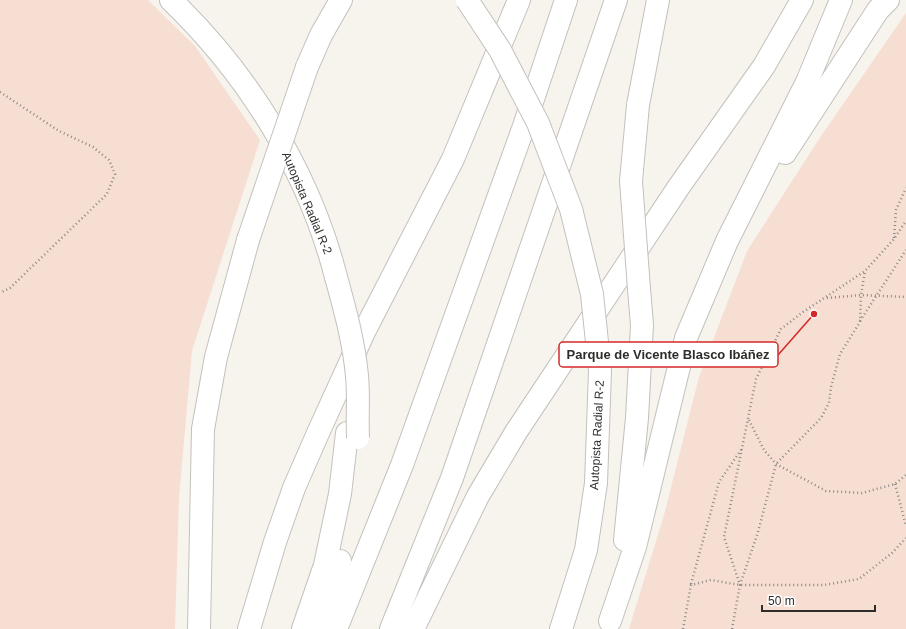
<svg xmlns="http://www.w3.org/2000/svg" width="906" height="629" font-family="Arial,sans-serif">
<rect width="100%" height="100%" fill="#f7f4ee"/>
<g fill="#f7ded2">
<polygon points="0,0 148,0 195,46 260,140 192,351 179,498 175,629 0,629"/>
<polygon points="906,13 906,629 629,629 664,515 699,377 747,251 821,136"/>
</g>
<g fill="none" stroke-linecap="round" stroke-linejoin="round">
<g stroke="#c3c1bc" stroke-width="24">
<g id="highway">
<path d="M171 0C249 75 309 172 336 277"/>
<polyline points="307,67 321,35 341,0"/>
<polyline points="638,105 658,0"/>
<polyline points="785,153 878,10 888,0"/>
<polyline points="625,540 637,418 642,325 639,289"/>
<polyline points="610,621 635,547 686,338 727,241 807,82 841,0"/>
<polyline points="199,629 203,429 216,357 248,240"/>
<polyline points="249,629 275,542 294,488 318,433 364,332 453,159 519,0"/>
<polyline points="303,629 325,565 340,494 347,433"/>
<polyline points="322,629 340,561"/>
<polyline points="336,629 402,465 524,126 566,0"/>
<polyline points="391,629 452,478 616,0"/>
<polyline points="413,629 478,496 516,432 678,188 764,66 802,0"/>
<polyline points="561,629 586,550 596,483 600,371"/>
</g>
</g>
<g stroke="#8b8985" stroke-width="2.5" stroke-dasharray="1 3" stroke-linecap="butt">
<polyline points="0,92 59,131 93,147 109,160 115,174 107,194 10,288 0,293"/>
<polyline points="894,238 896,210 906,188"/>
<polyline points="827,298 861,295 906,297"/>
<polyline points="860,321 906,250"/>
<polyline points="749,420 764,450 776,464 826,491 862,493 895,484 906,475"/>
<polyline points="895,484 906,526"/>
<polyline points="691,584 719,482 741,450"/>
<polyline points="740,585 758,532 776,464 821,418 829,403 831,387 840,354 860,322 861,295 865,271"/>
<polyline points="683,629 691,585 711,580 740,585 824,585 859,579 892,553 906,538"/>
<polyline points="732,629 740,585 724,537 756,379 781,329 803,312 865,271 894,239 906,221"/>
</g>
<use href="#highway" stroke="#fff" stroke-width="22"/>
<g stroke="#c3c1bc" stroke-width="24" stroke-linecap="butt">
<g id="highway-bridge">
<polyline points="467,0 500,50 538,123 571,209 592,294 600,371"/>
<polyline points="638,105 631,181 639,289"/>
<polyline points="248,240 307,67"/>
<path d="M336 277C345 310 354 342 357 376 359 396 357 417 358 438"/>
</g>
</g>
<use href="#highway-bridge" stroke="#fff" stroke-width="22"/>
</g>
<g text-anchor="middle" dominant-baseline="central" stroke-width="3" stroke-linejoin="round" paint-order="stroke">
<g font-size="12" fill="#2e2d2b" stroke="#fff">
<text transform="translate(307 203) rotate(67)">Autopista Radial R-2</text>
<text transform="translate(597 435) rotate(-87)">Autopista Radial R-2</text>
</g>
</g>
<path fill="none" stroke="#d62828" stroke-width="1.5" d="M814 314L778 355"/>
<circle fill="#d62828" stroke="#fff" stroke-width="1.5" cx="814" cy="314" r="4"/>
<rect fill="#fff" stroke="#d62828" stroke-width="1.5" x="559" y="342" width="219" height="25" rx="4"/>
<g font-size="13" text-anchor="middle" font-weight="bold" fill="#2e2d2b">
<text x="668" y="359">Parque de Vicente Blasco Ibáñez</text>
</g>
<path d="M762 605v6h113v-6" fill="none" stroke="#2e2d2b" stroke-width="2"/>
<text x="768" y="605" font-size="12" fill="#2e2d2b" stroke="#ffffff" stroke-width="3" paint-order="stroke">50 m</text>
</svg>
